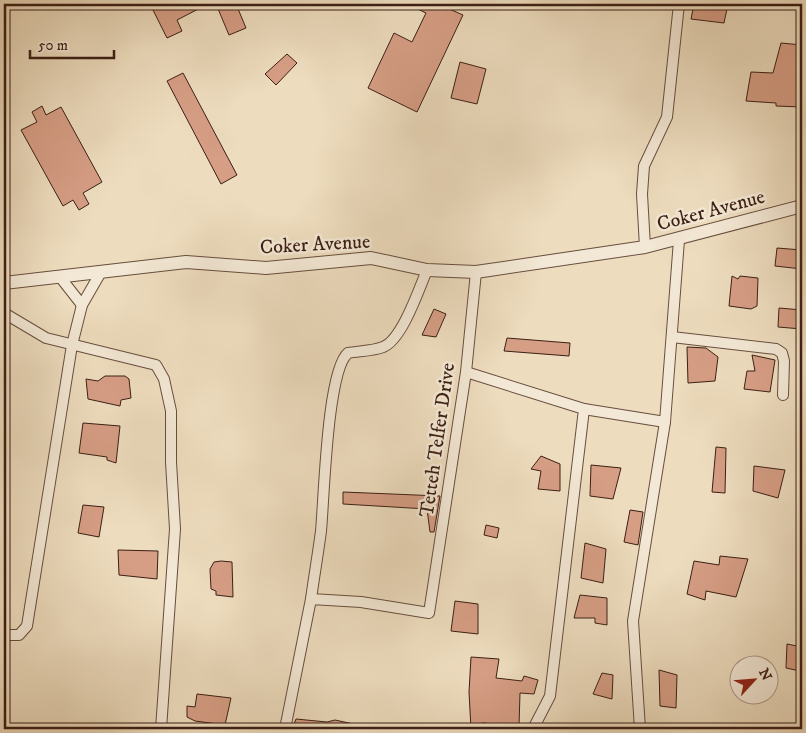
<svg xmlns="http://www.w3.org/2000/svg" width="806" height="733" font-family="'IM FELL DW Pica',serif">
<rect width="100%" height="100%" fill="#eddcbe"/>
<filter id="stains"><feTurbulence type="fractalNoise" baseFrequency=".004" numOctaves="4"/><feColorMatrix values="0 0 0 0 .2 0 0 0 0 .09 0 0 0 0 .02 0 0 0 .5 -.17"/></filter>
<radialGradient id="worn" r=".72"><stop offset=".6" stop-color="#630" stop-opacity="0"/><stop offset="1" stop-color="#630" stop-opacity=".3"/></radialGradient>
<g fill="#d69e85" stroke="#3c1f14">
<polygon points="156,4 208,4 177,20 182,31 167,38 151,6"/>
<polygon points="216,4 236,4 246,28 229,35"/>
<polygon points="407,4 438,4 463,15 417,112 368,88 394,33 412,42 426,13"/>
<polygon points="694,4 728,4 724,23 691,19"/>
<polygon points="781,43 802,45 802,107 776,106 776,103 746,101 751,72 773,73"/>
<polygon points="287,54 297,63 276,85 265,74"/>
<polygon points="460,62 486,69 477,104 451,98"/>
<polygon points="183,73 237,175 221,184 167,81"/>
<polygon points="42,106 46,115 61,107 102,182 83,193 89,204 79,210 73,200 63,206 21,130 37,122 32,112"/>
<polygon points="777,248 802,250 802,269 775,266"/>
<polygon points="732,276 738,279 740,276 758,278 757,306 751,309 729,306"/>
<polygon points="779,308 802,310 802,329 778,327"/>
<polygon points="434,309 446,314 436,337 422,335"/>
<polygon points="507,338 570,343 569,356 504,351"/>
<polygon points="687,347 706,348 718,357 715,381 688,383"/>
<polygon points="752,355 775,360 770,392 744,389 747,371 755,371"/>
<polygon points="105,376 125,376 129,379 131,398 121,400 120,406 88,399 86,379 98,381"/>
<polygon points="83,423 120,426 116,463 107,460 107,457 79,453"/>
<polygon points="716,447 726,448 725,493 712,492"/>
<polygon points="541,456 560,464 560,491 538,489 541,471 531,469"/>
<polygon points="591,465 621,468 613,499 590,496"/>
<polygon points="754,466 785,470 778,498 753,491"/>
<polygon points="343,492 440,496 434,532 430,532 427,509 343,504"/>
<polygon points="83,505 104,507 99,537 78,533"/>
<polygon points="630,510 643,512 638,545 624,542"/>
<polygon points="486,525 499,528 497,538 484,535"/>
<polygon points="585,543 606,549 603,583 581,578"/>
<polygon points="118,550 158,551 157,579 119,575"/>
<polygon points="720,556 748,559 736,597 706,591 705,600 687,594 694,561 719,565"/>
<polygon points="221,561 232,562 233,597 216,595 216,591 211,589 210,569 214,562"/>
<polygon points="580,595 607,598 607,625 595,623 595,618 574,618"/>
<polygon points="455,601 478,604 478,634 451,631"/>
<polygon points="787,644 802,647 800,671 786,668"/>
<polygon points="471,657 499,659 496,678 522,681 524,676 538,680 534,694 520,693 519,726 482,723 483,729 471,729 469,692"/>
<polygon points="659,670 677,675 676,708 660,706"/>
<polygon points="602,673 613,675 612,699 593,694"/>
<polygon points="197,694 231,698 225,725 195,721 187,717 187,706 195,707"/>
<polygon points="296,719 327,722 335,720 358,725 357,729 292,729"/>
</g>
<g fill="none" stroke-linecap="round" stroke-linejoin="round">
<g stroke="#684e3e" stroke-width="12">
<g id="minor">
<polyline points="645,247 642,194 644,166 667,117 679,4"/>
<polyline points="60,277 82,305"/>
<polyline points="4,313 46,338 156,365 164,379 171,411 171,462 175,529 161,729"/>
<polyline points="672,337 776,349 782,353 784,361 783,395"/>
<polyline points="466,372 584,409 550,696 533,729"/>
<polyline points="584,409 665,422"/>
<path d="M311 599C314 577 318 554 321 531 324 500 327 370 348 353 359 351 373 351 383 347 402 340 419 289 427 270"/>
<polyline points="4,635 19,635 27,626 72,345 82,305 101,272"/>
<polyline points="285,729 311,599 361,602 429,613 466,372 476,272"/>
<polyline points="640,729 633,621 665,422 679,240"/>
</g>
</g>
<g stroke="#684e3e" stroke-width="14">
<polyline id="tertiary" points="4,283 186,262 266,268 371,258 427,270 476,272 645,247 802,206"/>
</g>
<use href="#minor" stroke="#f3e8d5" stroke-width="10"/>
<use href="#tertiary" stroke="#f3e8d5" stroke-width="12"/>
</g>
<g text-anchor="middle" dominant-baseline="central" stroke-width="5" stroke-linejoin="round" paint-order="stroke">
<g font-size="20" fill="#3c1f14" stroke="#f3e8d5">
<text transform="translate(711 211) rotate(-15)">Coker Avenue</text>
<text transform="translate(315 245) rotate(-3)">Coker Avenue</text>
<text transform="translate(438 440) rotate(-82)">Tetteh Telfer Drive</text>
</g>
</g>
<rect width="806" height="733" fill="none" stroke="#eddcbe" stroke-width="20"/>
<rect x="5" y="5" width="796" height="723" fill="none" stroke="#3c1f14" stroke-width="2.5"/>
<rect x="10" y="10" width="786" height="713" fill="none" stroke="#3c1f14"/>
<g transform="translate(754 680) rotate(64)"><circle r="24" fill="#f3e8d5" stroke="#aa9888"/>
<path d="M0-4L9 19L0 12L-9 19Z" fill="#8f2418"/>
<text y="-8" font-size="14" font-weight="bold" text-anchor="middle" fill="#3c1f14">N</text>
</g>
<path d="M30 50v8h84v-8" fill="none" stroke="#3c1f14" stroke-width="2.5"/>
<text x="38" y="50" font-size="15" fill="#3c1f14" stroke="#f3e8d5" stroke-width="4" paint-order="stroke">50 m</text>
<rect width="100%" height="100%" filter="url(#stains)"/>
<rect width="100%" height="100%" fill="url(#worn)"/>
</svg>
